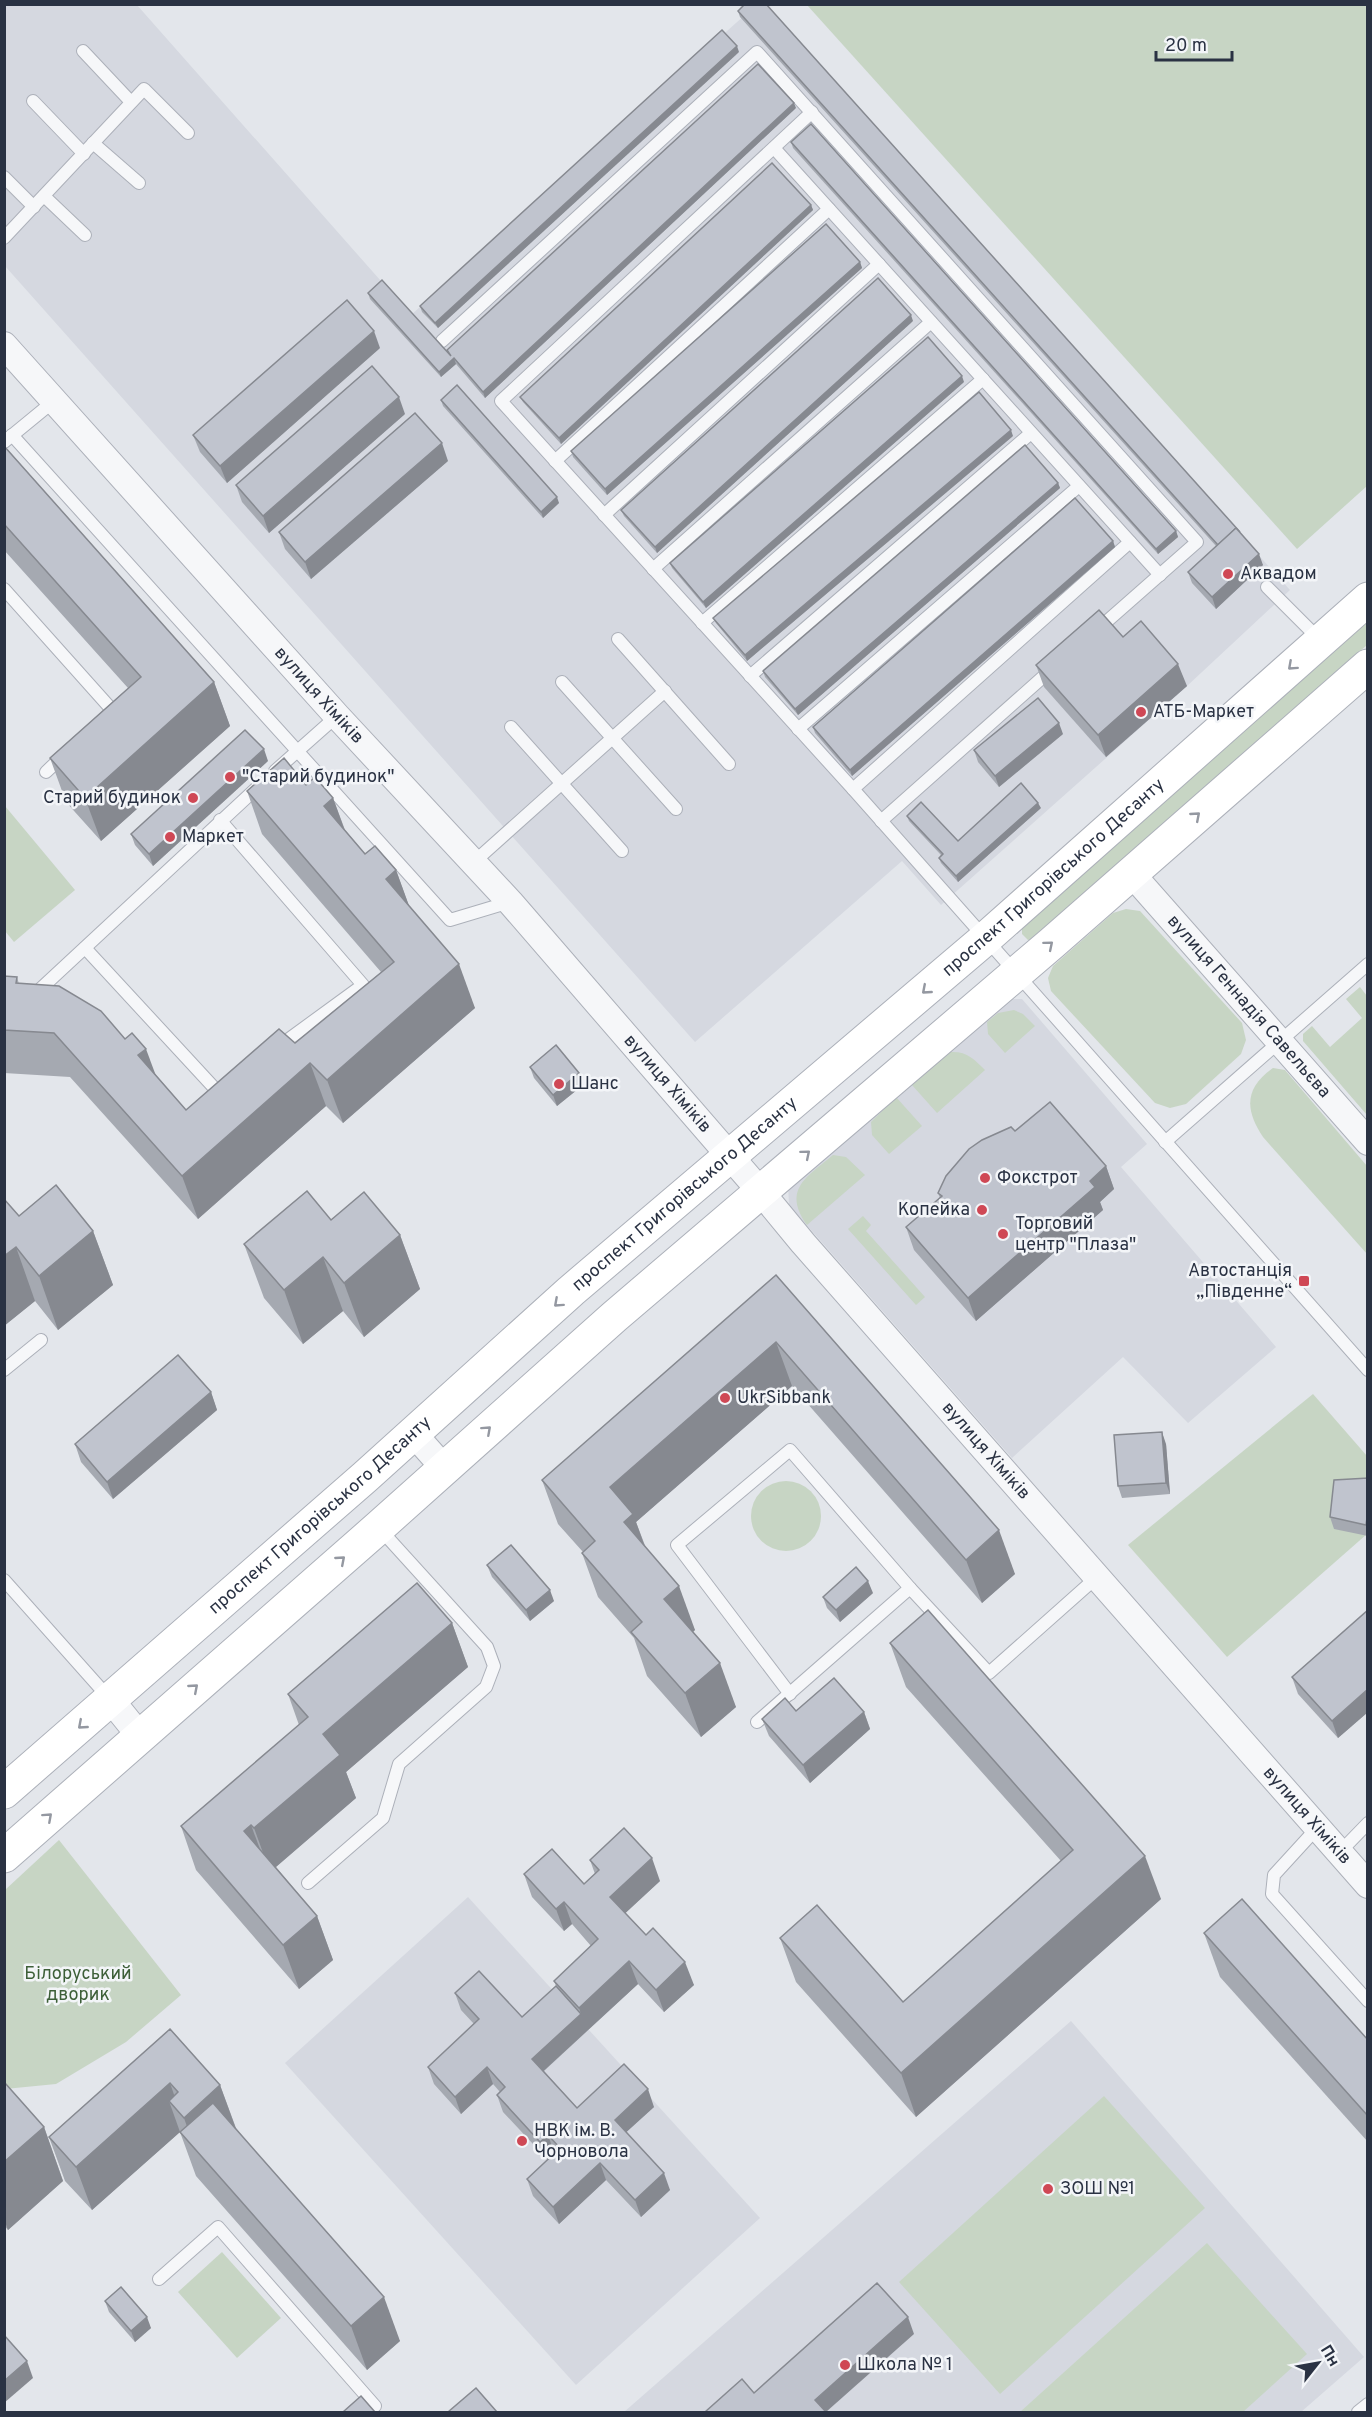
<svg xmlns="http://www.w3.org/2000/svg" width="1372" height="2417" font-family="Overpass,sans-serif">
<rect width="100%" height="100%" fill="#e3e6eb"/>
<g fill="#d5d8e0">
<polygon points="4,5 137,5 411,315 756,5 763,5 1290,590 1187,686 941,905 902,861 695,1042 5,266"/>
<polygon points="1007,999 1022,999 1147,1144 1121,1167 1276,1347 1188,1423 1123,1357 1012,1458 789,1205 788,1184"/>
<polygon points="468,1897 760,2218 576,2385 285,2063"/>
<polygon points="1071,2021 1364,2357 1301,2412 624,2412"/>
</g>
<g fill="#c7d5c4">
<polygon points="807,5 1367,5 1367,486 1297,549"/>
<polygon points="1367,617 1367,645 1035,939 1028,940 1022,934 1022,927"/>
<polygon points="5,806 75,890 14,942 5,931"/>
<polygon points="1126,909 1140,911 1242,1023 1246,1040 1241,1054 1186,1104 1170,1108 1155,1103 1051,991 1048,978 1053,966 1113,913"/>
<polygon points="1360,987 1367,996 1367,1115 1303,1041 1303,1034 1312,1026 1330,1047 1362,1018 1346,999"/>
<polygon points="1014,1010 1023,1014 1035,1026 1005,1053 988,1034 987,1022 998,1013"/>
<path d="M950 1052C967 1051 974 1059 985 1070L937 1113 912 1085Z"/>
<path d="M1273 1068 1285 1070 1367 1166V1254L1263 1137C1245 1110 1244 1088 1273 1068Z"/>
<polygon points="896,1097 922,1126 889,1154 872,1135 871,1122"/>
<path d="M833 1155 846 1157 865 1175 807 1225C782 1189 807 1177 833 1155Z"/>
<polygon points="863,1216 871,1225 866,1231 925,1297 916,1305 848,1229"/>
<polygon points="1313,1394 1367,1456 1367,1534 1227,1657 1128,1545"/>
<circle cx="786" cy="1516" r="35"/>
<polygon points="59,1840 181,1995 126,2042 56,2084 5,2089 5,1890"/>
<polygon points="1104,2096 1205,2208 1000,2394 899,2282"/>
<polygon points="1207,2243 1307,2354 1243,2412 1020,2412"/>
<polygon points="222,2252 281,2318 237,2358 178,2292"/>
</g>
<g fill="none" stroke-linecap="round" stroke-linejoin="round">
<g stroke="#acb0b9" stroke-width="14">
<g id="lane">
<polyline points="83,51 131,102"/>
<polyline points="33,101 84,154"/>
<polyline points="812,112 501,401 853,789 1368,1370"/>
<polyline points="93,143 139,183"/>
<polyline points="774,148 1160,575"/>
<polyline points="4,177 34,207"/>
<polyline points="44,196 85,235"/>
<polyline points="4,238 144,89 188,133"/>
<polyline points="442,341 757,52 1197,542 1097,630"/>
<polyline points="12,435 450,920 510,902"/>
<polyline points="4,442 54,401"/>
<polyline points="555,461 829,209"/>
<polyline points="604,515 879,264"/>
<polyline points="653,569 931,322"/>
<polyline points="1267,587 1320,640"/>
<polyline points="4,589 113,711 106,717"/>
<polyline points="702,623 983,379"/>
<polyline points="618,639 729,764"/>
<polyline points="750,676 1031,433"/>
<polyline points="562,682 676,809"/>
<polyline points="511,727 622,851"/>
<polyline points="798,729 1079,486"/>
<polyline points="275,771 337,716"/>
<polyline points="46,772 64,755"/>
<polyline points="853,789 1130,542"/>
<polyline points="220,820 363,985 278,1047"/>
<polyline points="881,821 1052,669"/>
<polyline points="474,862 665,691"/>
<polyline points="85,948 218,1092 226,1086"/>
<polyline points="4,993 35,994 260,785"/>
<polyline points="1165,1142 1368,964"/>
<polyline points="4,1370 41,1340"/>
<polyline points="4,1580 109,1698"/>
<polyline points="790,1694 677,1545 790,1450 910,1588"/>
<polyline points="757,1722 910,1588 989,1673 1097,1577"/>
<polyline points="1317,1828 1274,1875 1272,1894 1368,2001"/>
<polyline points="1339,1853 1368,1823"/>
<polyline points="308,1883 383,1818 399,1764 486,1687 494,1666 487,1647 379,1528"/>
<polyline points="159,2279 218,2227 375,2406 367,2412"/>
<polyline points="1358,2412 1368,2404"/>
</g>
</g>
<g stroke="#acb0b9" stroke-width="28">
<g id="street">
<path id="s1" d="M4 345 337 716 510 902 761 1192 803 1243 1368 1885"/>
<path id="s2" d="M1131 873 1368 1142"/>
<polyline points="413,1433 444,1468"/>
<polyline points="111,1700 140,1736"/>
</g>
</g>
<g stroke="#acb0b9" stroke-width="35">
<g id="secondary">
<path id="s3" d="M4 1792 365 1477 571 1291 985 939 1368 599"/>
<polyline points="4,1856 379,1527 614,1317 1052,943 1368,666"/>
</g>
</g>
<use href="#lane" stroke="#f6f7f9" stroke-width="12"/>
<use href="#street" stroke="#f6f7f9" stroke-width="26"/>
<use href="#secondary" stroke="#fff" stroke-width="33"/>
</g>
<g fill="#a5a9b1">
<polygon points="738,11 1263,565 1216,609 1192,583 1188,572 1216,546 740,17"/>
<polygon points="739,52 438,328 422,312 420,306"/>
<polygon points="796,108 485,398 456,364 441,377 370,299 368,293 448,353 447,350"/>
<polygon points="791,142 1176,531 1178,537 1158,554 793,148"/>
<polygon points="811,205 813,210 561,444 523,402 520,397"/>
<polygon points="860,262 862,268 607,495 573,457 571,451"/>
<polygon points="913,321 657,553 624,516 621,510"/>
<polygon points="380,348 227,483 200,452 193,435"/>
<polygon points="964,382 706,608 672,568 670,563"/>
<polygon points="441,400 559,503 543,518 443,406"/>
<polygon points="405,414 269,533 242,502 236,485"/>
<polygon points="1013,436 747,661 716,623 713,618"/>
<polygon points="4,446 214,682 230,726 101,841 66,802 50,758 128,688 4,550"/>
<polygon points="448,461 311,579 285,549 279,532"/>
<polygon points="1058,483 1060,488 798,715 765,677 763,671"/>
<polygon points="1113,541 1115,547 852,776 815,733 813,727"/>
<polygon points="1123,637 1187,686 1106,757 1044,687 1036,665"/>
<polygon points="1063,734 999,787 978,762 974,750"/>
<polygon points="268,761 153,866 135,845 131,834"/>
<polygon points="306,785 333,798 345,830 365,854 396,870 409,906 475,1008 343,1123 326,1106 198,1219 70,1077 4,1073 4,976 17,977 19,984 155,1074 186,1110 295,1043 381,972 262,834 247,791"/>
<polygon points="1041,808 958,882 941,863 939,858 941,855 909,821 907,816 958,841"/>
<polygon points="530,1067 579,1073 583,1085 557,1106 534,1078"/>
<polygon points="1015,1131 1106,1166 1114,1189 1100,1202 1103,1210 976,1321 914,1250 906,1227 940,1198 938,1193"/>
<polygon points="19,1216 93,1231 113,1285 58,1330 35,1301 4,1326"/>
<polygon points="331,1220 400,1235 420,1289 364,1337 343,1311 303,1344 264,1298 244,1244"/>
<polygon points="776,1275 1015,1574 982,1603 792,1386 636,1522 646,1548 695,1630 693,1632 736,1707 701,1737 647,1676 634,1638 598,1597 582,1553 583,1552 558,1524 542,1480"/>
<polygon points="211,1392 217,1410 113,1499 81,1462 75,1444"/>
<polygon points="1166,1444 1170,1494 1122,1498 1118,1486"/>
<polygon points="1368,1478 1368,1536 1334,1529 1330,1517"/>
<polygon points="487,1565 554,1601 530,1621 492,1577"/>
<polygon points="873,1593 840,1622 827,1608 823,1597"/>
<polygon points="1368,1610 1368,1712 1338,1738 1298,1694 1292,1677"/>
<polygon points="452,1623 468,1667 346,1772 356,1798 276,1867 317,1916 333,1960 299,1989 196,1870 181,1826 299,1725 288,1694"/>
<polygon points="890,1643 1161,1899 916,2117 796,1982 780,1938 903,2002 1061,1861 906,1687"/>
<polygon points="796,1711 864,1712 870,1729 810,1783 769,1736 762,1719"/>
<polygon points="590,1860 660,1881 625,1913 694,1985 664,2012 638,1984 544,2071 577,2108 654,2107 626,2132 670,2190 641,2217 606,2180 559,2224 533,2196 527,2179 555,2153 554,2152 547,2159 503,2112 497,2095 500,2092 493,2084 461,2114 434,2084 428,2067 474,2024 461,2010 455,1993 522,2017 556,1986 554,1981 591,1946 572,1924 564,1931 532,1897 524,1874 584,1884 595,1874"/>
<polygon points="1204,1933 1368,2040 1368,2142 1220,1977"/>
<polygon points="170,2029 220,2085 236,2128 400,2341 367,2370 196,2176 180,2132 92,2210 65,2181 49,2137"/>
<polygon points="4,2084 44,2127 63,2181 8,2230 4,2225"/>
<polygon points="105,2301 151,2328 135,2342 109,2312"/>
</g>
<g fill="#868990">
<polygon points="737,46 739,52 438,328 435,323"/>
<polygon points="794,103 796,108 485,398 483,392"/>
<polygon points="811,205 813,210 561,444 559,438"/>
<polygon points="860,262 862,268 607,495 605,489"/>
<polygon points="911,315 913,321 657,553 655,547"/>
<polygon points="374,331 380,348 227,483 220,466"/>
<polygon points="454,358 456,364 441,377 439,372"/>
<polygon points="962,376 964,382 706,608 703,602"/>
<polygon points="399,397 405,414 269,533 263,516"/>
<polygon points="1011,430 1013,436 747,661 745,655"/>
<polygon points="442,443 448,461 311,579 305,562"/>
<polygon points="1058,483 1060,488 798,715 795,709"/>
<polygon points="557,497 559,503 543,518 541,512"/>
<polygon points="1176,531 1178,537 1158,554 1156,549"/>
<polygon points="1113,541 1115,547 852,776 850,770"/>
<polygon points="1259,554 1263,565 1216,609 1212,597"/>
<polygon points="1178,664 1187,686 1106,757 1098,735"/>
<polygon points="214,682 230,726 101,841 85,798"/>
<polygon points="1059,723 1063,734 999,787 995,776"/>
<polygon points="264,749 268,761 153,866 149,854"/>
<polygon points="333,798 349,842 324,806"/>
<polygon points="1038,803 1041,808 958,882 956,876"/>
<polygon points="396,870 412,914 386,879"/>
<polygon points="459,964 475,1008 343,1123 327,1080"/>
<polygon points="146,1049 162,1092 138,1055"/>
<polygon points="310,1063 326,1106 198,1219 182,1176"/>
<polygon points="579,1073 583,1085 557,1106 553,1095"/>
<polygon points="1106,1166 1114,1189 1100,1202 1103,1210 976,1321 968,1298 1090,1181"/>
<polygon points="93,1231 113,1285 58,1330 39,1276"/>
<polygon points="400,1235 420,1289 364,1337 344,1283"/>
<polygon points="16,1247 35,1301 4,1326 4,1256"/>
<polygon points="323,1257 343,1311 303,1344 284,1290"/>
<polygon points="776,1342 792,1386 636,1522 649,1558 640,1566 610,1487"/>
<polygon points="211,1392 217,1410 113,1499 107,1482"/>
<polygon points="1162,1432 1166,1444 1170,1494 1166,1483"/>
<polygon points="1368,1510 1368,1530 1366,1525"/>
<polygon points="999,1530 1015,1574 982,1603 966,1560"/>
<polygon points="868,1581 873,1593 840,1622 836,1610"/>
<polygon points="679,1586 695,1630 680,1643 664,1599"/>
<polygon points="550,1590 554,1601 530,1621 526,1610"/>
<polygon points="452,1623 468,1667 346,1772 356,1798 270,1872 254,1828 323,1734"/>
<polygon points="720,1663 736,1707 701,1737 685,1693"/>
<polygon points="1368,1689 1368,1712 1338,1738 1332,1721"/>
<polygon points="864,1712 870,1729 810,1783 803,1765"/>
<polygon points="251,1825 267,1868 244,1831"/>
<polygon points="1145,1856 1161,1899 916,2117 901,2073"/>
<polygon points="652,1858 660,1881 618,1920 610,1897"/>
<polygon points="564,1902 572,1924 564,1931 556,1909"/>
<polygon points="317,1916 333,1960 299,1989 283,1945"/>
<polygon points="629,1961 638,1984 538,2076 532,2059 581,2014 579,2008"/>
<polygon points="685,1962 694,1985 664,2012 656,1990"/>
<polygon points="487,2067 493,2084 461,2114 455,2097"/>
<polygon points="170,2083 181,2115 169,2101 180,2132 92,2210 76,2167"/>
<polygon points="220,2085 236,2129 195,2150 184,2118"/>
<polygon points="648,2089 654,2107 621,2137 615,2120"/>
<polygon points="44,2127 63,2181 8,2230 4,2219 4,2162"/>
<polygon points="548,2135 554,2152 547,2159 540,2142"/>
<polygon points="600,2163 606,2180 559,2224 553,2207"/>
<polygon points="664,2173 670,2190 641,2217 635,2200"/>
<polygon points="384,2297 400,2341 367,2370 351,2326"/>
<polygon points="147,2317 151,2328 135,2342 131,2331"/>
<polygon points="908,2317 914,2334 826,2412 815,2400"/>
<polygon points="27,2361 33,2378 4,2403 4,2381"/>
</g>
<g fill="#c0c4ce" stroke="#868990" stroke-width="1.5">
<polygon points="745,4 766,4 1240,532 1236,528 1218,545 738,11"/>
<polygon points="722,30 737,46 435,323 420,306"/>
<polygon points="758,64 794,103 483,392 454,358 439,372 368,293 382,280 451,356 447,350"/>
<polygon points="811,124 1176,531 1156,549 791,142"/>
<polygon points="772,163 811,205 559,438 520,397"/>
<polygon points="826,224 860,262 605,489 571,451"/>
<polygon points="878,278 911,315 655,547 621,510"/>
<polygon points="347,300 374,331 220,466 193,435"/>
<polygon points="928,337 962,376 703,602 670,563"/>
<polygon points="372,366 399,397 263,516 236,485"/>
<polygon points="457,385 557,497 541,512 441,400"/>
<polygon points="979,392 1011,430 745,655 713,618"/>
<polygon points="415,413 442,443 305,562 279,532"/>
<polygon points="1025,445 1058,483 795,709 763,671"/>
<polygon points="4,446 214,682 85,798 50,758 141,677 4,524"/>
<polygon points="1075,498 1113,541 850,770 813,727"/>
<polygon points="1236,528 1259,554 1212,597 1188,572"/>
<polygon points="1099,610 1123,637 1141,621 1178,664 1098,735 1036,665"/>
<polygon points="1038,698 1059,723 995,776 974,750"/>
<polygon points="245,730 264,749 149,854 131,834"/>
<polygon points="284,758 306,785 315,777 333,798 324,806 365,854 375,846 396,870 386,879 459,964 327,1080 310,1063 182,1176 54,1033 4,1030 4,976 17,977 16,983 59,986 101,1011 125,1039 132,1033 146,1049 138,1055 186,1110 279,1029 295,1043 394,962 247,791"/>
<polygon points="1021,783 1038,803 956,876 939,858 943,854 907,816 921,802 958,841"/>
<polygon points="556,1045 579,1073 553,1095 530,1067"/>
<polygon points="1050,1102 1106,1166 1090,1181 1095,1187 968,1298 906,1227 942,1196 938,1193 946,1176 969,1149 982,1140 1011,1127 1015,1131"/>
<polygon points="56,1185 93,1231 39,1276 16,1247 4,1256 4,1199 19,1216"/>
<polygon points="307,1191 331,1220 364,1192 400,1235 344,1283 323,1257 284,1290 244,1244"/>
<polygon points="776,1275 999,1530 966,1560 776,1342 610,1487 633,1514 624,1522 679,1586 664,1599 720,1663 685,1693 631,1632 642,1622 582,1553 595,1541 542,1480"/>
<polygon points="178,1355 211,1392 107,1482 75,1444"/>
<polygon points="1162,1432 1166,1483 1118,1486 1114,1435"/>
<polygon points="1368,1478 1368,1510 1366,1525 1330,1517 1334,1480"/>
<polygon points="511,1545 550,1590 526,1610 487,1565"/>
<polygon points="856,1567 868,1581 836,1610 823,1597"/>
<polygon points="417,1583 452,1623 323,1734 340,1755 254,1828 251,1825 244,1831 317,1916 283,1945 181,1826 308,1717 288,1694"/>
<polygon points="928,1610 1145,1856 901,2073 780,1938 817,1905 903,2002 1073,1850 890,1643"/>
<polygon points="1368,1610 1368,1689 1332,1721 1292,1677"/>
<polygon points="834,1678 864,1712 803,1765 762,1719 785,1698 796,1711"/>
<polygon points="624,1828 652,1858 610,1897 646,1935 653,1928 685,1962 656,1990 629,1961 579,2008 554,1981 598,1939 564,1902 556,1909 524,1874 552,1849 584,1884 599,1870 590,1860"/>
<polygon points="1242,1899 1368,2040 1368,2116 1204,1933"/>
<polygon points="479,1971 522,2017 556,1986 581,2014 532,2059 577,2108 624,2064 648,2089 615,2120 664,2173 635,2200 600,2163 553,2207 527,2179 560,2148 548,2135 540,2142 497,2095 505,2087 487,2067 455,2097 428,2067 479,2019 455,1993"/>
<polygon points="170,2029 220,2085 184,2118 169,2101 178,2092 170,2083 76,2167 49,2137"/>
<polygon points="5,2083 44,2127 4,2162 4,2084"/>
<polygon points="213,2103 384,2297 351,2326 180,2132"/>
<polygon points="877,2283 908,2317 815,2400 826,2412 705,2412 742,2379 754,2393"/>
<polygon points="121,2287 147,2317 131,2331 105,2301"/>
<polygon points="4,2335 27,2361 4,2381"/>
<polygon points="476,2388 497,2412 448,2412"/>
<polygon points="361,2396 375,2412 343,2412"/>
</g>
<defs><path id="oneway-chevron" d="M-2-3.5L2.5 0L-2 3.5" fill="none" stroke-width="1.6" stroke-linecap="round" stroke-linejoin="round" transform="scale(1.5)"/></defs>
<g stroke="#9498a1">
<use href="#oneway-chevron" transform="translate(1292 666) rotate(138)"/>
<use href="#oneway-chevron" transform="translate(1196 816) rotate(-41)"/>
<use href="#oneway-chevron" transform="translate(1049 945) rotate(-40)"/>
<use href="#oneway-chevron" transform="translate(926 990) rotate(139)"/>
<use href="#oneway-chevron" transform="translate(806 1154) rotate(-40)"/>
<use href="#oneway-chevron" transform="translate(558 1303) rotate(138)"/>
<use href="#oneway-chevron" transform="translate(487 1430) rotate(-42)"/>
<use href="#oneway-chevron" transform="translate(341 1560) rotate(-41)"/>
<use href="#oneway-chevron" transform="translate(194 1688) rotate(-41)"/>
<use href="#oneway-chevron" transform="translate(82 1725) rotate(139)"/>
<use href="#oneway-chevron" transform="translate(48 1817) rotate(-42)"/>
</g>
<g fill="#cf4855" stroke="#f3f5f8" stroke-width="2">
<circle cx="1228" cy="574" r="6"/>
<circle cx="1141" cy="712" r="6"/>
<circle cx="230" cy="777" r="6"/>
<circle cx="193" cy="798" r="6"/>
<circle cx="170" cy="837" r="6"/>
<circle cx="559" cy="1084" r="6"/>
<circle cx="985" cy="1178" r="6"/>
<circle cx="982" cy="1210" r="6"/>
<circle cx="1003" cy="1234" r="6"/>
<rect x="1298" y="1275" width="12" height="12" rx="3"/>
<circle cx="725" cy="1398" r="6"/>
<circle cx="522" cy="2141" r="6"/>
<circle cx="1048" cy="2189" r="6"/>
<circle cx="845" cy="2365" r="6"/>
</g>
<g text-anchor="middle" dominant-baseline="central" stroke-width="5" stroke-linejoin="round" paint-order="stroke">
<g font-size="18" fill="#2a3243" stroke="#f3f5f8" text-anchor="start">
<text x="1240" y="574">Аквадом</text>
<text x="1153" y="712">АТБ-Маркет</text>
<text x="242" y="777">"Старий будинок"</text>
<text x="181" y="798" text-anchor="end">Старий будинок</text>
<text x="182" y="837">Маркет</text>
<text x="571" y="1084">Шанс</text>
<text x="997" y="1178">Фокстрот</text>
<text x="970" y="1210" text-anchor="end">Копейка</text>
<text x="1015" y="1224">Торговий<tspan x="1015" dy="21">центр "Плаза"</tspan></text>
<text x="1292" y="1271" text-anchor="end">Автостанція<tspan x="1292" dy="21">„Південне“</tspan></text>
<text x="737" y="1398">UkrSibbank</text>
<text x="534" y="2131">НВК ім. В.<tspan x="534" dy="21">Чорновола</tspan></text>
<text x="1060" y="2189">ЗОШ №1</text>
<text x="857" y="2365">Школа № 1</text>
</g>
<g font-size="18" fill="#2a3243" stroke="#f3f5f8">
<text stroke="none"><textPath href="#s1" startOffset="471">вулиця Хіміків</textPath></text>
<text stroke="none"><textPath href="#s3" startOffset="1392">проспект Григорівського Десанту</textPath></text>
<text stroke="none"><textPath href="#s2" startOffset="178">вулиця Геннадія Савельєва</textPath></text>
<text stroke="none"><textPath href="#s1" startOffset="993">вулиця Хіміків</textPath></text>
<text stroke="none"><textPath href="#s3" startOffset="906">проспект Григорівського Десанту</textPath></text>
<text stroke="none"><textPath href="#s1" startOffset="1479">вулиця Хіміків</textPath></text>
<text stroke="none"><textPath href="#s3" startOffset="420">проспект Григорівського Десанту</textPath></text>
<text stroke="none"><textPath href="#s1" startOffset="1965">вулиця Хіміків</textPath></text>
</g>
<g font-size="18" fill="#3d5f38" stroke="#f3f5f8">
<text x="78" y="1974">Білоруський<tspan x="78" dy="21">дворик</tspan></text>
</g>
</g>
<rect width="1372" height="2417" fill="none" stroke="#2a3243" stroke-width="12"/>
<g transform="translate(1318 2363) rotate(59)" stroke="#f3f5f8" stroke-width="4.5" paint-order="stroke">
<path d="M0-4.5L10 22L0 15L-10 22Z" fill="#2a3243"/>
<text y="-9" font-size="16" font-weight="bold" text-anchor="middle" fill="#2a3243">Пн</text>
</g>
<path d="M1156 51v9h76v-9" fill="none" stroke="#2a3243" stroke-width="3"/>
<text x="1165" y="51" font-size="18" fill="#2a3243" stroke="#f3f5f8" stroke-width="4.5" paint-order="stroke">20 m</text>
</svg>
